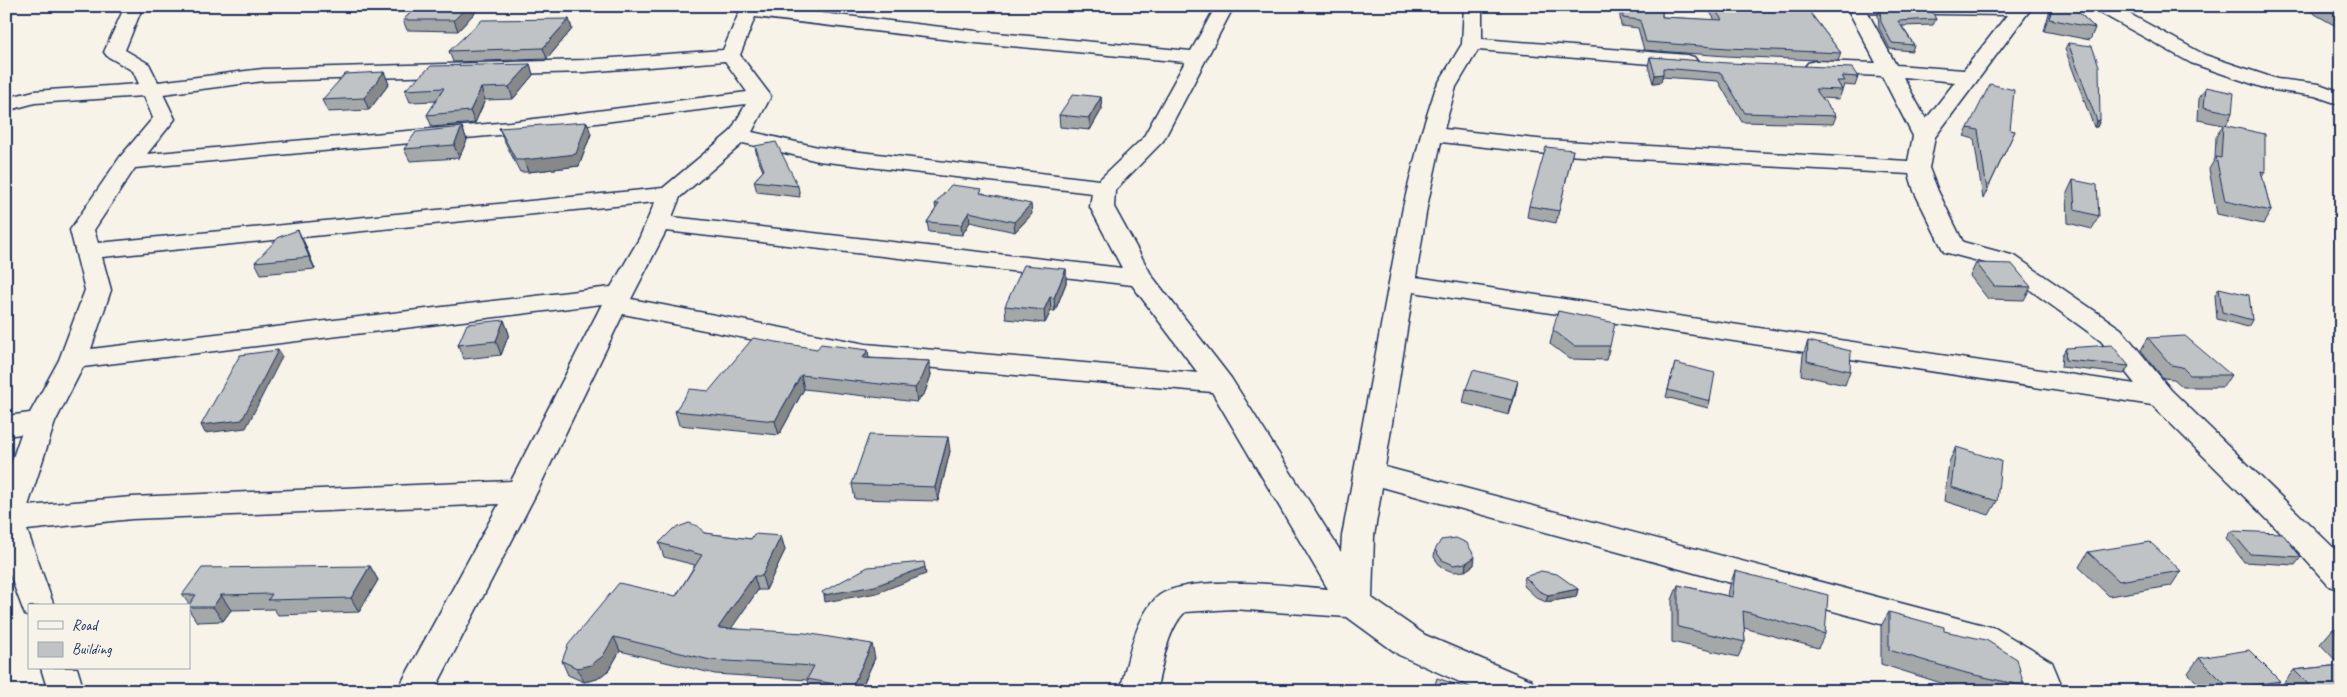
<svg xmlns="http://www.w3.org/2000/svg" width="2347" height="697" font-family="Caveat,sans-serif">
<rect width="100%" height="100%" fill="#f7f3e8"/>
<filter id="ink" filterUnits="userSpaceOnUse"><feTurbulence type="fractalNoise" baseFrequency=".02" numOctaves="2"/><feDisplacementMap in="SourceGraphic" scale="10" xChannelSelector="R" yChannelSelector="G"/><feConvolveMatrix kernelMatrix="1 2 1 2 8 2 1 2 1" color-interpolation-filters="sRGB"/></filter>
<g filter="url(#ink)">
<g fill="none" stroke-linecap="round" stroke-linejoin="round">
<g stroke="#1b2f5e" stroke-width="3">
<g id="minor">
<path d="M125 6H143L125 50 149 64 158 82 263 69 585 60 723 50 742 6H760L976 31 1191 51 1216 6H1234L1163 141 1115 190 1114 207 1152 276 1231 378 1341 552 1342 536 1403 207 1421 134 1436 87 1462 44 1464 6H1482V39L1687 55 1694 57 1697 61 1694 65 1687 67 1478 50 1456 87 1444 129 1547 140 1908 161 1913 136 1882 76 1815 73 1808 71 1805 67 1808 63 1815 61 1876 63 1846 6H2033L1935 137 1929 168 1938 191 1963 242 2015 256 2121 329 2171 390 2341 555V590L2329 586 2287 539 2152 405 1413 292 1385 467 1995 628 2052 662 2064 691H2027L2024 681 1971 649 1382 487 1374 536 1372 598 1425 635 1531 680 1536 691H1480L1399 655 1347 617 1233 609 1185 612C1166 631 1163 666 1156 691H1120C1128 661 1134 622 1155 599 1180 572 1293 586 1328 589L1212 392 866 362 623 314 537 492 434 691H397L499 504 132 519 27 530 54 606H29V617L25 615 6 564V478L21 434 6 436V416L30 413 59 360 85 290 70 230 120 157 153 118 144 96 35 103 6 111V98L34 91 139 84 133 71 107 56 104 52ZM1868 13 2007 15 1964 70 1896 65ZM755 17 976 43 1185 62 1143 138 1099 180 818 147 752 132 771 96 740 55ZM725 61 747 92 510 122 147 154 175 119 163 94 263 81 585 72ZM1903 77 1955 82 1926 119ZM746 104 730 132 663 188 98 243 94 230 135 168 510 134ZM1441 142 1547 154 1909 174 1914 191 1944 252 1997 266 2101 341 2135 384 1416 277 1427 207ZM743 143 818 161 1092 193 1090 207 1122 268 672 217 680 197ZM655 202 639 239 611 287 91 349 111 290 102 257ZM666 231 1132 285 1198 373 866 344 631 299ZM602 304 511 481 132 497 28 506 55 422 83 367Z"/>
<polygon points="2092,6 2115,6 2205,55 2277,79 2319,84 2341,92 2341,105 2315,96 2267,89 2191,63 2095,10"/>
<polygon points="41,668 77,668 84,691 48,691"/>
</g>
</g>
<use href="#minor" fill="#f7f3e8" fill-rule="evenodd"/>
</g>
<g fill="#a5a8a9" stroke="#1b2f5e">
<polygon points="418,6 481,6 458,31 407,30 403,20"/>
<polygon points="1619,6 1662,6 1662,17 1715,20 1706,6 1805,6 1841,53 1838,61 1726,56 1644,50 1638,28 1621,26"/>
<polygon points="2051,6 2072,6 2095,28 2090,40 2044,31"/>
<polygon points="2301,6 2341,6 2341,29"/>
<polygon points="1880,9 1936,19 1933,25 1902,26 1914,45 1912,51 1890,49 1879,28 1878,15"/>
<polygon points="569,19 572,29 547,59 453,62 449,51"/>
<polygon points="2068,43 2100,120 2097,127 2094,127 2065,49"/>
<polygon points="1650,57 1858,77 1855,86 1844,85 1839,99 1822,98 1836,116 1833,124 1742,122 1718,81 1662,77 1661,82 1653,83 1648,66"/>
<polygon points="530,64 533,75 513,99 485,100 475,123 432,127 427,115 436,101 410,102 405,90"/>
<polygon points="384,72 389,84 369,110 328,112 322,100"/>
<polygon points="2206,87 2232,113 2226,126 2265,172 2262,177 2271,211 2263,224 2217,214 2209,169 2215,159 2216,137 2223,125 2198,120 2199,99"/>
<polygon points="1101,97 1102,109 1090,130 1060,127 1059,115"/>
<polygon points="462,127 467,140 459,158 410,161 404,149"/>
<polygon points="499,128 591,134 579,166 528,172 520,172 504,140"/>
<polygon points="1968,128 2010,130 2015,131 1983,199 1974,139 1964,136"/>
<polygon points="755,146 798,186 800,197 757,192 754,181 763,171 757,157"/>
<polygon points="1573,150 1556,223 1527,217 1529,206"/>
<polygon points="2073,180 2099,216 2092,229 2068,223 2067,193"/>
<polygon points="983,193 1032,214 1015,232 970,222 962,235 929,232 927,222 936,209 935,204"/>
<polygon points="304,242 315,269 261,274 255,262"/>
<polygon points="1976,263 2031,287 2024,300 1988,299 1970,276"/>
<polygon points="1066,269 1066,283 1055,311 1051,311 1045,323 1006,319 1005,306"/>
<polygon points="2219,288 2252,320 2248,327 2217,319 2215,295"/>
<polygon points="1558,311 1610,346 1606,360 1570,359 1550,344"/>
<polygon points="504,320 509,334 501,355 464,359 458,345"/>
<polygon points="2148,338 2231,375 2223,387 2183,387 2174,379 2163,378 2141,350"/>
<polygon points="1808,341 1850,371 1845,385 1801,375 1803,355"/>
<polygon points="2066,348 2129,366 2124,374 2061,367 2062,355"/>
<polygon points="869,358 929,361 931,375 925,392 917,402 804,389 779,435 679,425 675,411 709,391"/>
<polygon points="1675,363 1710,401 1708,408 1666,397"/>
<polygon points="1466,389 1515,395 1509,415 1463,403"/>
<polygon points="1956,447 1997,501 1989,515 1944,501 1949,462"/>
<polygon points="950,451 938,501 855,499 852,484"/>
<polygon points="2231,531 2301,557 2295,565 2244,562 2226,538"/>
<polygon points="704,533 751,539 781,536 785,550 766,590 758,590 731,628 875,658 860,691 810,691 807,680 715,674 620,651 609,670 597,679 584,682 568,675 562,661 676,596 695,565 664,557 659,543"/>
<polygon points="1435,550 1474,565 1465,571 1453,572 1441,567 1434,557"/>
<polygon points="2088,552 2181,571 2171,586 2109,596 2079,567"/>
<polygon points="370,566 378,580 359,612 278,615 274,609 231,610 223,621 197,622 189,610 189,604 182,595"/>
<polygon points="1735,571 1825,634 1818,648 1744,628 1745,642 1738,657 1672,642 1672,600 1678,585 1728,596 1730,585"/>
<polygon points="1525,577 1578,589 1576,597 1546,602 1537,598 1523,585"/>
<polygon points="1889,612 2024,686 2021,691 1971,691 1957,688 1881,664 1881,626"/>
<polygon points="2333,629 2341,629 2341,691 2288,691 2282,685 2294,670 2340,665 2320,644"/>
<polygon points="2199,658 2280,681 2272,691 2205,691 2188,673"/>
</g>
<g fill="#86888a" stroke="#1b2f5e">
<polygon points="468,6 481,6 458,31 454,20"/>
<polygon points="569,19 572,29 547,59 543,48"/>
<polygon points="530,64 533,75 513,99 509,87"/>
<polygon points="384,72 389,84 369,110 364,98"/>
<polygon points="1663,74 1661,82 1653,83 1655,75"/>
<polygon points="481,88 485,100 475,123 470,111"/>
<polygon points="1101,97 1102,109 1090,130 1089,118"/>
<polygon points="2100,120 2097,127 2094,127 2097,121"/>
<polygon points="587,122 591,134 579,166 528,172 524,160"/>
<polygon points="462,127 467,140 459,158 454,145"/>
<polygon points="1031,204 1032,214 1015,232 1014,222"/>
<polygon points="969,212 970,222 962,235 961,225"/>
<polygon points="298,230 304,242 315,269 309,257"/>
<polygon points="1066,269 1066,283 1055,311 1054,298"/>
<polygon points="1050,297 1051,311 1045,323 1044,310"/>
<polygon points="504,320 509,334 501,355 496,341"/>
<polygon points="278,350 282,357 246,428 205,433 201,425"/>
<polygon points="868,350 870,364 863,358"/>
<polygon points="929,361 931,375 925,392 917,402 915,388"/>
<polygon points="801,375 804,389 779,435 775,421"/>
<polygon points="1518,381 1515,395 1509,415 1512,400"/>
<polygon points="948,437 950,451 938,501 935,487"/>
<polygon points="781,536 785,550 766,590 762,576"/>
<polygon points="1475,557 1474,565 1465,571 1466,563"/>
<polygon points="370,566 378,580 359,612 351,598"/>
<polygon points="925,567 926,574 877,593 825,602 824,595"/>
<polygon points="754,576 758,590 722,642 718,628"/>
<polygon points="1578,589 1576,597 1546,602 1548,595"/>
<polygon points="221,595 231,610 223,621 213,607"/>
<polygon points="614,637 620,651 609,670 597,679 584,682 577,668"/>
<polygon points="872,644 875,658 860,691 852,691 852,687"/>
</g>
<g fill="#c0c3c5" stroke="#1b2f5e">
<polygon points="418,6 468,6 454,20 403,20"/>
<polygon points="1622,6 1662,6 1662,17 1722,20 1713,6 1805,6 1841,53 1728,48 1646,42 1640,20 1623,18"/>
<polygon points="2053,6 2072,6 2095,28 2049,19"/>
<polygon points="2327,6 2341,6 2341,14"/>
<polygon points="1880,9 1931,10 1936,19 1898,21 1914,45 1892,43 1881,22"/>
<polygon points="569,19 543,48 449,51 482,20"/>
<polygon points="2068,43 2092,46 2099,66 2100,120 2097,121"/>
<polygon points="1650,57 1728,63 1852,68 1858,77 1842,76 1845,81 1837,81 1842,90 1815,89 1836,116 1745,113 1721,73 1663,68 1663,74 1655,75"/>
<polygon points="530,64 509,87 481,88 470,111 427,115 444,88 405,90 431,66"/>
<polygon points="384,72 364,98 322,100 345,74"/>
<polygon points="1990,84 2014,90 2010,130 2015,131 1987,190 1978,130 1968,128"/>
<polygon points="2206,87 2234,93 2232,113 2204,107"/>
<polygon points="1073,94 1101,97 1089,118 1059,115"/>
<polygon points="587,122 576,154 524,160 516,160 499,128"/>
<polygon points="2223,125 2265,134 2265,172 2261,171 2271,211 2225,201 2216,157 2221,158"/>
<polygon points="462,127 454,145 404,149 416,132"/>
<polygon points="776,142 798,186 754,181 764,170 755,146"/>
<polygon points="1546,147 1573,150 1559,211 1529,206"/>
<polygon points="2073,180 2097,185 2099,216 2075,210"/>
<polygon points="951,185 982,189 980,193 1031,204 1014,222 969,212 961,225 927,222 939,204 935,204"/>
<polygon points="298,230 309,257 255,262 279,237"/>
<polygon points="1976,263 2012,264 2031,287 1994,286"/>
<polygon points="1024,265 1066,269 1054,298 1050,297 1044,310 1005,306"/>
<polygon points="2219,288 2249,295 2252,320 2222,312"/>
<polygon points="1558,311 1615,323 1610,346 1574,346 1553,330"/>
<polygon points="504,320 496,341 458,345 467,324"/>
<polygon points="2185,336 2231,375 2190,375 2182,367 2171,365 2148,338"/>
<polygon points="753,338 817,349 821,344 868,350 863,358 929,361 922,378 915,388 801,375 775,421 675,411 690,389 709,391"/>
<polygon points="1808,341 1851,351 1850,371 1807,361"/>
<polygon points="2112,345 2129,366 2065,360 2066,348"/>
<polygon points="278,350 242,420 201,425 240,355"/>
<polygon points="1675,363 1715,373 1710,401 1668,390"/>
<polygon points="1473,370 1518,381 1512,400 1466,389"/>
<polygon points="869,435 948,437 935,487 852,484"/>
<polygon points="1956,447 2001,461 1997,501 1951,487"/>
<polygon points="689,523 698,526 704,533 751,539 754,534 781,536 762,576 754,576 718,628 805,633 872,644 852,687 807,679 814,666 710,660 614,637 603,656 591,665 577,668 562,661 568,645 619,583 676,596 702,555 659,543 673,529"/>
<polygon points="2231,531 2282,533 2301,557 2250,554"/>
<polygon points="1456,538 1467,543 1475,557 1466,563 1454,565 1442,560 1435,550 1441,540"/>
<polygon points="2150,542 2181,571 2119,581 2088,552"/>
<polygon points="924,562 925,567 875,586 824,595 822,592 868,567"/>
<polygon points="370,566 351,598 268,600 272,594 221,595 213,607 189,607 189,606 188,606 196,595 182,595 202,568"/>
<polygon points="1541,571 1557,574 1578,589 1548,595 1539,591 1525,577"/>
<polygon points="1735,571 1828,595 1825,634 1743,611 1745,642 1678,627 1678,585 1732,597"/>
<polygon points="1889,612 1944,627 1944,631 1986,640 2017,659 2024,686 1966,673 1889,650"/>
<polygon points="2333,629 2341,629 2341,638"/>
<polygon points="2249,650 2280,681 2230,689 2199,658"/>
<polygon points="2341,665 2341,682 2340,682 2341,691 2315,691 2294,670"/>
<polygon points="1437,678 1475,691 1433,691"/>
</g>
</g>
<rect width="2347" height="697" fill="none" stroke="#f7f3e8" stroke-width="25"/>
<rect x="12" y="12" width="2322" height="672" fill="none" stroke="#1b2f5e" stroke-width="2" filter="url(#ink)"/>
<rect x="28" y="604" width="162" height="65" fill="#f7f3e8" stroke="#9fa5b1"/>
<rect x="38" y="621" width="25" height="8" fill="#f7f3e8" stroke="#9fa5b1"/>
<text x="72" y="630" font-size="15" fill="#1b2f5e">Road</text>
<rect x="38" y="642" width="25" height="15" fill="#c0c3c5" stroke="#9fa5b1"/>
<text x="72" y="654" font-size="15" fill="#1b2f5e">Building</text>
</svg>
